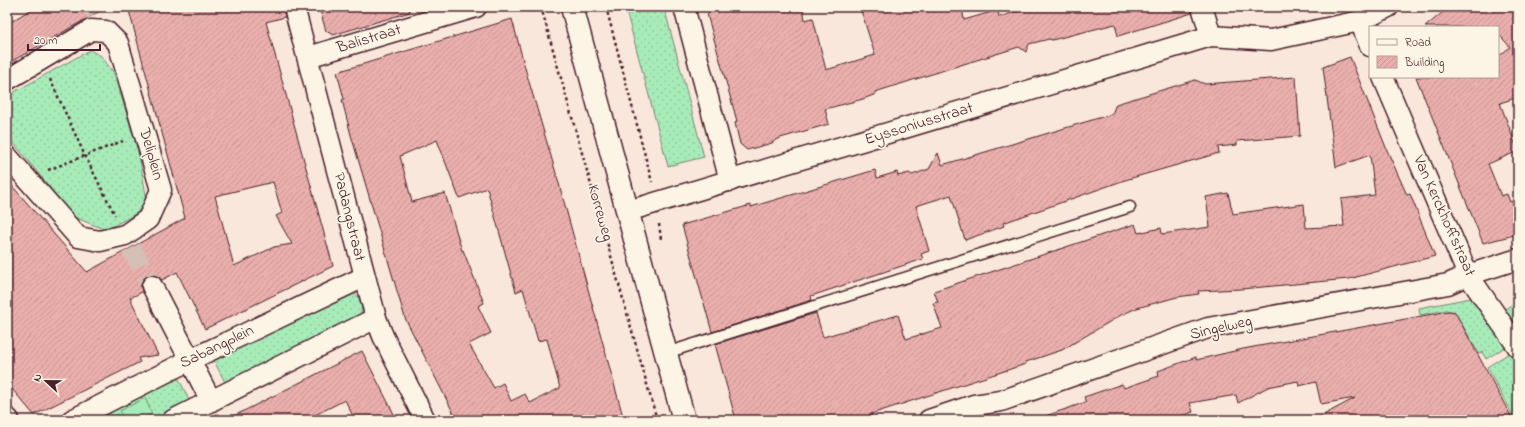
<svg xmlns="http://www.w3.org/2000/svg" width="1525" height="427" font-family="'Indie Flower',sans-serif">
<defs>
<pattern id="grass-dots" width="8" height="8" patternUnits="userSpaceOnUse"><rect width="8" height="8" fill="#a7ecb8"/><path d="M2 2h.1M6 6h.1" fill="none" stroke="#91ca9e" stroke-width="1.8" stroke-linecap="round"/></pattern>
<pattern id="building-hatch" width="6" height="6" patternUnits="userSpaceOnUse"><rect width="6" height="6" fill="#eaafac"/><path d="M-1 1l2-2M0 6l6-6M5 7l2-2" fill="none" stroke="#ca9694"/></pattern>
</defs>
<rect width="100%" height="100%" fill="#f8e7da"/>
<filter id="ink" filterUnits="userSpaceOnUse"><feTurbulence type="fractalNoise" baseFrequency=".025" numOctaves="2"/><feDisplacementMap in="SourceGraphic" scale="8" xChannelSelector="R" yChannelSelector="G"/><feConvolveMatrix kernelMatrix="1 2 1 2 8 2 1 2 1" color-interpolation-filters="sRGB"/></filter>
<g filter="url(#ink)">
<g fill="url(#grass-dots)" stroke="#788672">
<polygon points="625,7 664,7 704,157 668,166"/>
<polygon points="90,50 101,56 114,73 139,154 147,201 137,213 106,230 74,217 7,135 7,96"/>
<path d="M352 292C363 300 363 308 359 320L227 386 212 357Z"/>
<polygon points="1471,298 1507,346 1486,359 1482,352 1479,354 1455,312 1446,310 1420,315 1419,308"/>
<polygon points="1518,301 1518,336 1505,309"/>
<polygon points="1511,352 1518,361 1518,420 1515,420 1487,367"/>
<polygon points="177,375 191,404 160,420 85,420"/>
</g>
<polygon fill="#a7ecb8" stroke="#788672" points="145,398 152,414 140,420 125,420 120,411"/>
<g fill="url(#building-hatch)" stroke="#4a1f2b" fill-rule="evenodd">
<polygon points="35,7 107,7 7,64 7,24"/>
<path d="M128 7H283L285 17 266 22 333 266 205 329 177 272 162 280 153 275 147 276 142 280 141 286 142 292 130 298 158 355 138 358 140 362 34 415 7 383V180L87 272 185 218ZM273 182 282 213 276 216 292 244 274 247 234 266 215 196Z"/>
<polygon points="319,7 409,7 410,12 333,35 326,31"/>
<polygon points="707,7 803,7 805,20 813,18 826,70 875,55 860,7 962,7 964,20 998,10 999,17 1032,7 1191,7 1192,13 1118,36 1115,24 1052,40 1049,39 1029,44 1026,52 1019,47 967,63 875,92 876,94 863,99 825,109 829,124 777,139 772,143 747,150 740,144 735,123 737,121 707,14 709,13"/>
<polygon points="1449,7 1518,7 1518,97 1500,103 1518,151 1488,164 1501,196 1507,194 1510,202 1518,199 1518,234 1483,243 1416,77 1498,77 1498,57 1510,47 1498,33 1498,27 1425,27"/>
<path d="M512 19 527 75 558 180 624 420H457L405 318 351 135 342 100 344 99 337 72ZM437 140 459 198 487 188 516 292 523 289 538 341 547 339 560 388 530 403 525 394 511 401 503 383 494 388 469 344 491 333 478 306 484 303 463 250 462 251 445 193 412 202 400 156Z"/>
<polygon points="1350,57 1387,150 1407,195 1410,194 1435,256 1349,279 1241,289 1198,291 1199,294 1177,297 1137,308 1121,315 1062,350 1026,362 1026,364 871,414 872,416 859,420 736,420 715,344 816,313 823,337 898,315 906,339 942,328 933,303 938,302 934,291 1135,224 1138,233 1161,228 1162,234 1210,227 1206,197 1228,193 1233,214 1304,204 1306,228 1344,226 1341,199 1375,195 1370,155 1336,167 1323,67"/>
<polygon points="1296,77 1300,136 1237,141 1237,145 1218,147 1219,153 1125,180 1003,223 1004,226 965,240 951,195 916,206 929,251 921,254 923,259 811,296 812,300 712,332 682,225 751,205 751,207 875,170 877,178 897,172 898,176 909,173 912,175 929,169 938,153 942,165 1112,114 1116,104 1195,80 1205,84"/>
<polygon points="1449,311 1455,312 1513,420 1314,420 1355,398 1321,404 1316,382 1299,386 1298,381 1268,387 1238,403 1236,395 1190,403 1193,412 1170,420 1043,420 1043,417 1086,402 1084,397 1122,384 1124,388 1159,376 1158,371 1196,357 1196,360 1243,349"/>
<polygon points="362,351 397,420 355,420 345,400 305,420 226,420"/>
</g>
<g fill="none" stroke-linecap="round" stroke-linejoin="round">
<g stroke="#d5bfb7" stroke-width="20" stroke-dasharray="20 10" stroke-linecap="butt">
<polyline points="92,7 96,13"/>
<polyline points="131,248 152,286"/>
</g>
<g stroke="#4a1f2b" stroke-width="13">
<polyline id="lane" points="666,353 1130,207"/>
</g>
<g stroke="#4a1f2b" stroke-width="23">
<g id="street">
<polyline points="294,7 376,318 383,336 425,420"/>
<polyline points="684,7 730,181"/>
<polyline points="1202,7 1211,36"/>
<polyline points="1360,21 1370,46"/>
<polyline points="308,57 476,7"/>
<polyline points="1383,77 1468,275 1518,347"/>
<polyline points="7,80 91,30 106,31 118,43 161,190 148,219 125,235 100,241 78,237 7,156"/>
<polyline points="628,211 1211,36 1271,40 1360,21 1388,7"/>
<polyline points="152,286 211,401"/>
<polyline points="7,418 9,420"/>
<polyline points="72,420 190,360 364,277"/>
<polyline points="173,420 376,318"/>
<polyline points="929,420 974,405 1001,401 1208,328 1448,284 1468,275 1518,259"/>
</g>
</g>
<g stroke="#4a1f2b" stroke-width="25">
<polyline id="secondary" points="572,7 684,420"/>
</g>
<g stroke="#4a1f2b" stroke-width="2.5" stroke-dasharray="3 3" stroke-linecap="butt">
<polyline points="541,7 657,420"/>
<polyline points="606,7 652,182"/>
<polyline points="50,79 85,156 115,215"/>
<polyline points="48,170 123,141"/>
<polyline points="659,224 661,239"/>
</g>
<use href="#lane" stroke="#fcf5e5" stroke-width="10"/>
<use href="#street" stroke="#fcf5e5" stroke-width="20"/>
<use href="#secondary" stroke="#fcf5e5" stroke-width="22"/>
</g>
</g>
<g text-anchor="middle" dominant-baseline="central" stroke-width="3.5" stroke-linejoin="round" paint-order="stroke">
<g font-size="16" fill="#4a1f2b" stroke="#fcf5e5">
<text transform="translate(369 39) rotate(-17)">Balistraat</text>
<text transform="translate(919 124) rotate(-17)">Eyssoniusstraat</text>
<text transform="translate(151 154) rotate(74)">Deliplein</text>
<text transform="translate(600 213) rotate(74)">Korreweg</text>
<text transform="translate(1444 216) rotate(66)">Van Kerckhoffstraat</text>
<text transform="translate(349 217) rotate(76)">Padangstraat</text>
<text transform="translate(1221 328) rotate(-13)">Singelweg</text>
<text transform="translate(217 347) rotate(-26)">Sabangplein</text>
</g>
</g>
<rect width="1525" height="427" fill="none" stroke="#fcf5e5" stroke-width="24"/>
<rect x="12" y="12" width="1501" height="403" fill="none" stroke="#4a1f2b" stroke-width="1.5" filter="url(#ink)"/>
<rect x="1369" y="26" width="130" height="52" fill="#fcf5e5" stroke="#b59f9b"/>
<rect x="1377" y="39" width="20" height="6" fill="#fcf5e5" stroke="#b59f9b"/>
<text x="1405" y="46" font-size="12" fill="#4a1f2b">Road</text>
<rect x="1377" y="56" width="20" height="12" fill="url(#building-hatch)" stroke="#b59f9b"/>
<text x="1405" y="66" font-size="12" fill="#4a1f2b">Building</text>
<g transform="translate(46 381) rotate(292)" stroke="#fcf5e5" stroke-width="3" paint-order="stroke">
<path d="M0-3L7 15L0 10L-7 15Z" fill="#4a1f2b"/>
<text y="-6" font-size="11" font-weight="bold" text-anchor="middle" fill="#4a1f2b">N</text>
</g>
<path d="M28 44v6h72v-6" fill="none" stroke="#4a1f2b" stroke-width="2"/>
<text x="34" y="44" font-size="12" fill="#4a1f2b" stroke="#fcf5e5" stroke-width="3" paint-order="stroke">20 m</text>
</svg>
